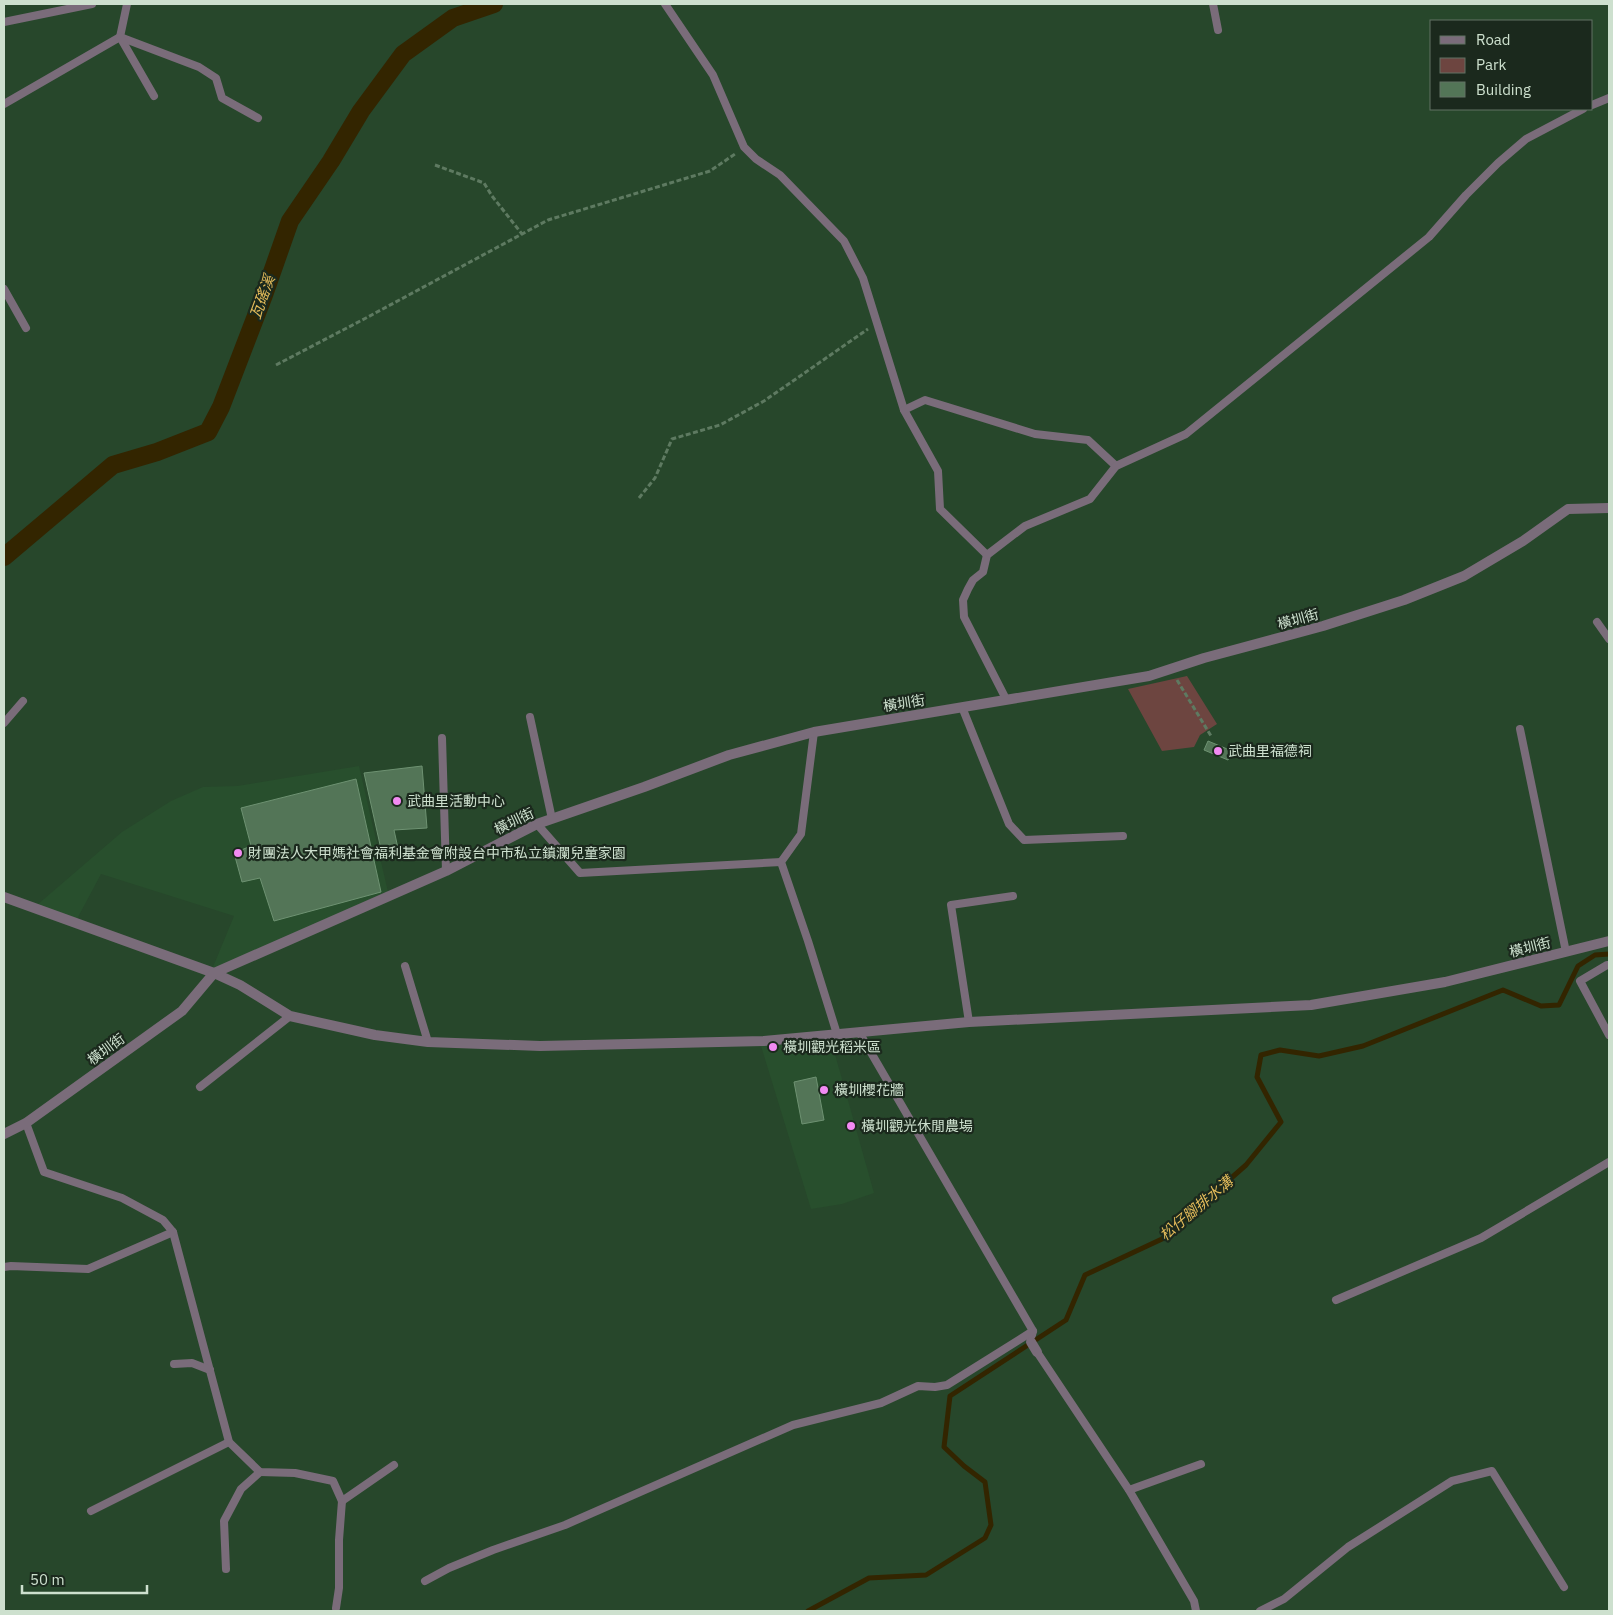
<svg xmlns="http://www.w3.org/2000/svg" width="1613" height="1615" font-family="'IBM Plex Sans','Noto Sans TC',sans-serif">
<rect width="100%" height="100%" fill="#27472b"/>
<g fill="#284f2d">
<polygon points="359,766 388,892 217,968 213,967 234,916 101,874 77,919 37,905 122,832 171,801 203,787 237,786"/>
<polygon points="831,1040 874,1193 842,1204 811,1209 761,1046"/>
</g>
<polygon fill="#6d4540" points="1187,676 1217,724 1200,735 1194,747 1162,751 1128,689"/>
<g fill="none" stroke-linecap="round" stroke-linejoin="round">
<polyline stroke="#332500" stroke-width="5" points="808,1611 869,1578 926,1575 985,1538 991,1525 985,1482 964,1466 944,1447 950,1396 1066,1320 1085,1275 1162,1239 1246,1165 1281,1122 1257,1077 1261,1055 1280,1050 1319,1056 1363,1046 1503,990 1541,1006 1559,1005 1578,966 1595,955 1609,954"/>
<polyline stroke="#332500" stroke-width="18" points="4,557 113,465 157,452 208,432 221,407 264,295 290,221 331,161 361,111 403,54 453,18 494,4"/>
</g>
<g fill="#537557" stroke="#6e9272">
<polygon points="1208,741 1232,751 1228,760 1204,750"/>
<polygon points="422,766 427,828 394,830 399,853 383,858 364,773"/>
<polygon points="356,779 381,892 274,921 260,878 242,882 234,853 251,846 241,808"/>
<polygon points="816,1077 824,1120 802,1124 794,1082"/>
</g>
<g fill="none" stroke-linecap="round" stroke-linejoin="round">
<g stroke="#5e7a61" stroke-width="3" stroke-dasharray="5 2.5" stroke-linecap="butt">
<polyline points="435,165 484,183 492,196 522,234"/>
<polyline points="276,365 366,318 548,220 710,171 735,154"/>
<polyline points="639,498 655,478 672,439 720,425 764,401 868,329"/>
<polyline points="1177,680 1211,736"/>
</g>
<g stroke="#7a6c7a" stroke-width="8">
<polyline points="127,4 120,37 199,67 216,78 222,98 258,118"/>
<polyline points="665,4 713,75 744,147 756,159 780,175 844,241 863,278 904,410 938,471 940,509 987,555"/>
<polyline points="1213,4 1218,30"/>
<polyline points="4,22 92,4"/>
<polyline points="4,104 120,37 154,96"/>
<polyline points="1592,105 1609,98"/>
<polyline points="4,289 26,328"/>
<polyline points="904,410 925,400 1035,434 1088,440 1116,466"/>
<polyline points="1597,622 1609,639"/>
<polyline points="1006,699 964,617 963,600 968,589 973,580 983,572 987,555 1025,526 1090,499 1116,466 1186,434 1429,237 1466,195 1498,163 1526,139 1583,109"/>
<polyline points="962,707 1009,824 1024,840 1123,836"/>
<polyline points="530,717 552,819"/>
<polyline points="4,723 23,701"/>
<polyline points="1520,729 1566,952"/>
<polyline points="814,732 801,834 781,862 808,941 837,1034"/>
<polyline points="442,738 446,871"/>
<polyline points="537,824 580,873 781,862"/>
<polyline points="1609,965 1607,965 1580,981 1609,1035"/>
<polyline points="405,966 428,1042"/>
<polyline points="969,1022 951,905 1013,896"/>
<polyline points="859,1032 1033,1331 1032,1335"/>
<polyline points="200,1087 290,1016"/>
<polyline points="26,1123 44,1172 122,1198 163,1220 173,1232 229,1442 260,1472 295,1473 333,1481 342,1501 339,1540 339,1588 336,1608"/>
<polyline points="4,1267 11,1266 88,1269 173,1232"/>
<polyline points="1336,1300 1481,1238 1609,1162"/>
<polyline points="1037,1352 1129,1490 1194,1601 1196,1611"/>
<polyline points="174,1364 192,1363 210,1370"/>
<polyline points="1129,1490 1201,1464"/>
<polyline points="342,1501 394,1465"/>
<polyline points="91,1511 229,1442"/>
<polyline points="226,1569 224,1521 241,1489 260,1472"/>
<polyline points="425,1581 449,1568 493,1550 565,1525 793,1425 881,1403 918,1386 935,1387 947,1385 1033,1331"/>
<polyline points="1260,1611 1284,1599 1348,1547 1452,1481 1492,1471 1564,1587"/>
</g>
<g stroke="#7a6c7a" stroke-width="10">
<polyline points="4,897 214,973 240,985 290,1016 375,1035 428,1042 540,1046 764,1041 969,1022 1311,1005 1445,982 1609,941"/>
<polyline points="4,1134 26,1123 182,1011 214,973 446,871 537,824 644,787 729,755 814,732 1149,676 1204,658 1323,626 1404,600 1464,576 1523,541 1568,509 1609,508"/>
<polyline points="1031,1342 1037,1352"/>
</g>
</g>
<g fill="#f28af2" stroke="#1b291d" stroke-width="2">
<circle cx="1218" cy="751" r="5"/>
<circle cx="397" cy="801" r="5"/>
<circle cx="238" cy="853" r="5"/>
<circle cx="773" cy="1047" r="5"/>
<circle cx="824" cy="1090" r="5"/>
<circle cx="851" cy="1126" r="5"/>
</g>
<g text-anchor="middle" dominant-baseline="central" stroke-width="4.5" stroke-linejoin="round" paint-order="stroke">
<g font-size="14" fill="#cde0ce" stroke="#1b291d">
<text transform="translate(1298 619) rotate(-15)">橫圳街</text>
<text transform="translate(904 703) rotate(-9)">橫圳街</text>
<text transform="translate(514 821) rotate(-26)">橫圳街</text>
<text transform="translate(1530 947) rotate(-14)">橫圳街</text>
<text transform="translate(106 1049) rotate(-36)">橫圳街</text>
</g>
<g font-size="14" fill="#cde0ce" stroke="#1b291d" text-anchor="start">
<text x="1228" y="751">武曲里福德祠</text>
<text x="407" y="801">武曲里活動中心</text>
<text x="248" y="853">財團法人大甲媽社會福利基金會附設台中市私立鎮瀾兒童家園</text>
<text x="783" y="1047">橫圳觀光稻米區</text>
<text x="834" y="1090">橫圳櫻花牆</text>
<text x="861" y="1126">橫圳觀光休閒農場</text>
</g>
<g font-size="15" font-style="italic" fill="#e3bb5a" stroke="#1b291d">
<text transform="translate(262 297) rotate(-70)">瓦磘溪</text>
<text transform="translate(1196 1208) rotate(-40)">松仔腳排水溝</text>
</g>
</g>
<rect width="1613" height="1615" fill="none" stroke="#cde0ce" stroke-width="10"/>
<rect x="1430" y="20" width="162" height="90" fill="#1b291d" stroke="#627264"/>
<rect x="1440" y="36" width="25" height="8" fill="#7a6c7a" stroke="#627264"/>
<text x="1476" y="45" font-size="15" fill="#cde0ce">Road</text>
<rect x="1440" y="58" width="25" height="15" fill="#6d4540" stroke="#627264"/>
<text x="1476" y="70" font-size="15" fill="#cde0ce">Park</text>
<rect x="1440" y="82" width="25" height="15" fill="#537557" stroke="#627264"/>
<text x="1476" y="95" font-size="15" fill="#cde0ce">Building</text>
<path d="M22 1585v8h125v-8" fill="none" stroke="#cde0ce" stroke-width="2.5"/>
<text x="30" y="1585" font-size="15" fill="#cde0ce" stroke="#1b291d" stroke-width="4" paint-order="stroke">50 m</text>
</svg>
